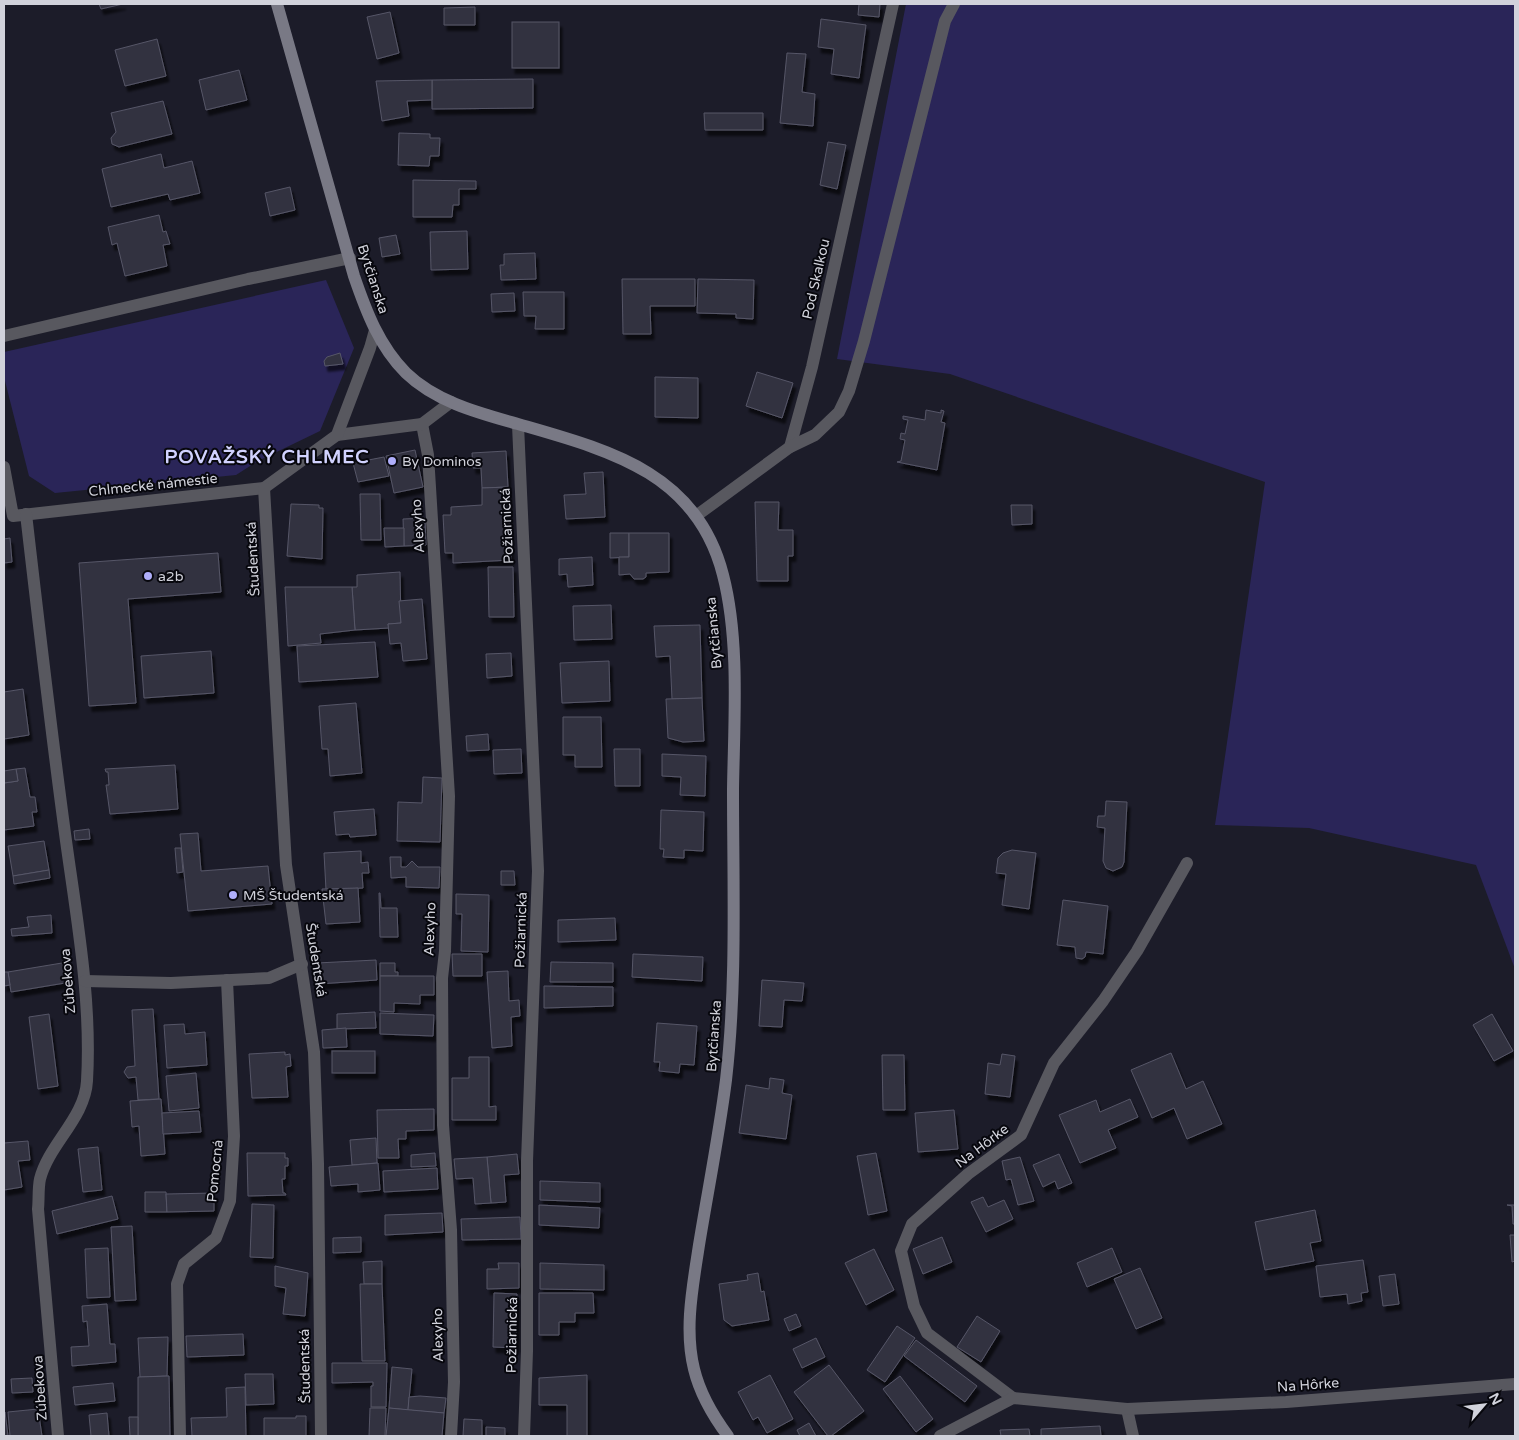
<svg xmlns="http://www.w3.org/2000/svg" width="1519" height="1440" font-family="'Varela Round',sans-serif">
<defs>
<filter id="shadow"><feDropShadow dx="3" dy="5.5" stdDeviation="1" flood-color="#0009"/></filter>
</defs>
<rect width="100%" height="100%" fill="#1c1c29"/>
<g fill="#2a2558">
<polygon points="906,4 1515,4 1515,969 1476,865 1309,828 1215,825 1265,482 950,374 837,359"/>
<polygon points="326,280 354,348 320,431 258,461 236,475 55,493 29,476 4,377 4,352"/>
</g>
<g fill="#323241" stroke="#565667" filter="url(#shadow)">
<polygon points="99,4 123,4 101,9"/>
<polygon points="859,4 880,4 879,17 858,15"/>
<polygon points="475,7 475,25 444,25 444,8"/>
<polygon points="390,12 399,53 377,59 367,17"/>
<polygon points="821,19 866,25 859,78 831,74 834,49 818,47"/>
<rect x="512" y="22" width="47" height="46"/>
<polygon points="157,39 166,76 125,86 115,50"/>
<polygon points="787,53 806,54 802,92 815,94 813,126 780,123"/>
<polygon points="239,70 247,100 206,110 199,80"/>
<polygon points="533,79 533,108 432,109 432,80"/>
<polygon points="432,80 432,100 407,101 409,116 382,121 376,81"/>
<polygon points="163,101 172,134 119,147 112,144 111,138 116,132 111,113"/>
<polygon points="704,113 763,113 763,130 705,130"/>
<polygon points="399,133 430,134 430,138 440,138 439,156 430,156 429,166 398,165"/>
<polygon points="828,142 846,145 837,189 820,185"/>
<polygon points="161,154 164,168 192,161 200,193 170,200 168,194 111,207 102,169"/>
<polygon points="413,180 476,181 476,189 459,189 459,205 453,205 452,217 413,217"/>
<polygon points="290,187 295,210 270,216 265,193"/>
<polygon points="159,215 163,232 166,231 170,244 163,245 167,266 125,276 117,243 112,245 108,227"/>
<polygon points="467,231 468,269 431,270 430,232"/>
<polygon points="396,235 400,254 382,257 379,238"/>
<polygon points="535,253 536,279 501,280 500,265 504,265 504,254"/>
<polygon points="622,279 695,279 695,306 650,306 651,334 623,334"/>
<polygon points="698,279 754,280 753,319 736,318 736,314 697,313"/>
<polygon points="523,292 564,292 564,329 535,329 536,316 524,316"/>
<polygon points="514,293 515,311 492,312 491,294"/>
<polygon points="340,353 343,364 325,366 324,361 327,357"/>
<polygon points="757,372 793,383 782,418 746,406"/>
<polygon points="655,377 698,378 698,418 655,417"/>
<polygon points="926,410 941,413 941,410 944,411 941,422 945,423 937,470 897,462 901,461 905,440 900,439 901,433 905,434 908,420 903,419 903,416 925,420"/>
<polygon points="415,450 423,487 394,493 386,456"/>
<polygon points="506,451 508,487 482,488 481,468 473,468 472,453"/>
<polygon points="384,457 389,476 358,482 353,463"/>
<polygon points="603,472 605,517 566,519 564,495 586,494 584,473"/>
<polygon points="508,487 511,560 453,563 453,553 445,553 443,515 451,515 451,507 482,505 482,488"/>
<polygon points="360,494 380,494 381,540 361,540"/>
<polygon points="755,502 779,502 778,530 793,530 793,556 788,556 788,581 757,581"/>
<polygon points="291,504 319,505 319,508 323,508 322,559 287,556"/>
<polygon points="1011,505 1032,505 1032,524 1012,525"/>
<polygon points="425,518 426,545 404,546 403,519"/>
<polygon points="384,528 404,528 404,546 385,547"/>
<polygon points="610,533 629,533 629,557 610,558"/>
<polygon points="629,533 669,533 669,572 646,573 646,577 643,579 634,579 630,574 619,575 619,557 629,557"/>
<polygon points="10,538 12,562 4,563 4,539"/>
<polygon points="218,553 221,592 128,599 136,703 89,706 79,563"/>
<polygon points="592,557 593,585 568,587 567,574 559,575 559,559"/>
<polygon points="488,567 513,567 514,617 489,617"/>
<polygon points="400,572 401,623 388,624 389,628 355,630 352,587 357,587 357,575"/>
<polygon points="285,587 352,587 355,630 320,634 321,643 288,646"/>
<polygon points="422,599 427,659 403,661 401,643 390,644 388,624 401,623 399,601"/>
<polygon points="611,605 612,639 574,640 573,606"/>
<polygon points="700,625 702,698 672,699 670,656 656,657 654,626"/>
<polygon points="375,642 378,677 299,682 297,646"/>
<polygon points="211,651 214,693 144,698 141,656"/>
<polygon points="511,653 512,676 487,678 486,654"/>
<polygon points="609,661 610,701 562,703 560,663"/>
<polygon points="23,689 29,735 4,739 4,692"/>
<polygon points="702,698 704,741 683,742 668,738 666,699"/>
<polygon points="356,703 362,773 330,776 328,749 322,749 319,706"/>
<polygon points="563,717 601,717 602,767 575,767 575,755 563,755"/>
<polygon points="488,734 489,750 467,751 466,736"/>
<polygon points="521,749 522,773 494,774 493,750"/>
<polygon points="614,749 640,749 640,786 615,786"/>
<polygon points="662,754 706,756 705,796 680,795 681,777 662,776"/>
<polygon points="175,765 178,809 110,814 106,785 109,785 108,772 106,772 105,769"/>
<polygon points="25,768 30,797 35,797 37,812 32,812 34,826 4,830 4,783 18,781 16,769"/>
<polygon points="16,769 18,781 4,783 4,771"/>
<polygon points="423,777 442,778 440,842 397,841 398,802 422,803"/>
<polygon points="1106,801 1127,802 1124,862 1122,867 1113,871 1106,868 1103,861 1105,828 1097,827 1098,816 1105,816"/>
<polygon points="374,809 376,835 350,837 349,834 336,835 334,812"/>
<polygon points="661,810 704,812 703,851 684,850 684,858 663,857 664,849 660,849"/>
<polygon points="89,829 90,839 75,840 74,831"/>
<polygon points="198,833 201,871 268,866 272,904 188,911 180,834"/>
<polygon points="44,841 49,870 13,876 8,846"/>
<polygon points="175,848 181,848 183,872 177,873"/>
<polygon points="1012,850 1036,853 1029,909 1002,905 1006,874 996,873 998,858 1003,853"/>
<polygon points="361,851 361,863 368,862 369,873 362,873 363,888 326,890 324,853"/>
<polygon points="390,857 401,857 401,867 406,867 412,861 418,867 440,867 439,888 406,887 406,877 391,878"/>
<polygon points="49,870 50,878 14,884 13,876"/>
<polygon points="501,871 514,871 515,885 501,885"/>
<polygon points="358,888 360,922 326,924 322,889"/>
<polygon points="379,893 380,893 381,908 397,908 398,937 380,937"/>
<polygon points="456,894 489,895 488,952 461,951 462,914 456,914"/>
<polygon points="1063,900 1108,906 1103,954 1086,952 1085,957 1082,959 1076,958 1075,947 1057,945"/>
<polygon points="51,915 52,933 12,936 11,929 29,927 27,917"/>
<polygon points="615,918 616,940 558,942 558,920"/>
<polygon points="452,954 482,954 482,976 453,976"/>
<polygon points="633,954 703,957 702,981 632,977"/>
<polygon points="376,960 377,980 318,984 317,963"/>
<polygon points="68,962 71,982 11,992 8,972"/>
<polygon points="551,962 613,963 613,982 550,982"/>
<polygon points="380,963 395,963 395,972 398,972 398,976 380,976"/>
<polygon points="508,971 509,1001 519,1000 520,1016 511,1017 512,1046 492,1048 487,972"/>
<polygon points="4,972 8,972 10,985 4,986"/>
<polygon points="380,976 434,976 434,995 420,995 420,1004 394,1003 394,1012 380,1011"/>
<polygon points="762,980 804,983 802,1001 784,1000 782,1027 759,1026"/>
<polygon points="544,986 613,987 613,1006 544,1008"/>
<polygon points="153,1009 159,1099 138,1100 136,1077 128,1078 124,1072 127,1067 135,1066 132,1010"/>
<polygon points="375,1012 376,1028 337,1029 337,1014"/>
<polygon points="380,1013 434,1015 433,1036 380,1034"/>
<polygon points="49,1014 58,1086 38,1089 29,1017"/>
<polygon points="1492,1014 1513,1051 1494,1061 1473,1025"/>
<polygon points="657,1023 697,1026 694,1065 680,1064 679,1073 659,1071 660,1062 654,1062"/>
<polygon points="184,1024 185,1034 205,1032 207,1065 167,1068 164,1025"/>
<polygon points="346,1028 347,1047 323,1048 322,1030"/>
<rect x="332" y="1051" width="43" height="22"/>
<polygon points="285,1052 285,1055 290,1054 291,1066 286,1067 288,1097 252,1098 249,1054"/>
<polygon points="1171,1053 1186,1089 1203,1081 1222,1124 1187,1139 1174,1108 1152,1118 1131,1070"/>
<polygon points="1002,1054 1015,1056 1010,1097 985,1094 988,1063 1000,1065"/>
<polygon points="882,1055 904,1055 905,1110 883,1110"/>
<polygon points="469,1057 489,1057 489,1107 496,1106 496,1120 452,1120 452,1078 469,1078"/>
<polygon points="196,1073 199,1108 169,1111 166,1076"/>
<polygon points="770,1078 784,1080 782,1093 792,1095 786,1139 739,1133 746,1085 769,1089"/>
<polygon points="161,1099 165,1154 141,1156 139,1126 132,1127 130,1101"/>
<polygon points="1130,1099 1138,1117 1108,1130 1116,1148 1080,1163 1059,1115 1096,1100 1100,1112"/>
<polygon points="434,1109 434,1130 406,1131 406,1139 398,1139 399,1158 378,1158 377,1110"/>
<polygon points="954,1110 958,1149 918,1152 915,1113"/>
<polygon points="199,1111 201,1132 163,1134 162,1113"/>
<polygon points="376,1138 377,1163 352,1165 350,1140"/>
<polygon points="28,1141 30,1160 18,1161 22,1187 4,1190 4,1143"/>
<polygon points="98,1147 102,1190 83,1192 78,1149"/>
<polygon points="247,1153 285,1153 285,1158 288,1158 288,1166 285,1166 285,1179 282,1179 283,1193 285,1193 286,1195 248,1196"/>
<polygon points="435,1153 436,1166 411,1167 411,1155"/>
<polygon points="876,1153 887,1211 868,1215 857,1156"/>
<polygon points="517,1154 519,1174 504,1175 506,1202 491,1203 487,1157"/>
<polygon points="1059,1154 1072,1183 1058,1189 1055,1181 1043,1187 1033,1165"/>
<polygon points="487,1157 491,1203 475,1204 473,1178 456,1179 454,1159"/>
<polygon points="1020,1157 1034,1201 1018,1205 1011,1179 1006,1180 1002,1161"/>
<polygon points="378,1163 380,1190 358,1192 358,1184 331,1186 329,1167"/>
<polygon points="437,1168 438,1189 384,1192 383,1171"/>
<polygon points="540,1181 600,1183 600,1202 540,1200"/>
<polygon points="145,1192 166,1192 167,1212 145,1212"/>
<polygon points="214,1193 214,1211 167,1212 166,1194"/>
<polygon points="112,1196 118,1219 57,1234 52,1211"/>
<polygon points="983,1197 988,1207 1004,1200 1013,1219 986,1232 971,1202"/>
<polygon points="252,1204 274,1205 273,1258 250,1257"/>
<polygon points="539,1205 600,1208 599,1228 539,1225"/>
<polygon points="1507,1205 1515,1205 1515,1224 1513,1224 1512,1206"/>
<polygon points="1315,1210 1321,1241 1310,1243 1314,1261 1265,1270 1255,1222"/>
<polygon points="442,1213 443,1232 385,1235 385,1215"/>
<polygon points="520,1217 521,1239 462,1240 461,1219"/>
<polygon points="132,1226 136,1300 115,1301 111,1227"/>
<polygon points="1510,1235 1515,1235 1515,1261 1512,1262"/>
<polygon points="361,1237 361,1252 333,1253 333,1238"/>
<polygon points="942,1237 952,1262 923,1274 913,1249"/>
<polygon points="108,1248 110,1297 87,1298 85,1249"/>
<polygon points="1112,1248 1122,1272 1087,1287 1077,1263"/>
<polygon points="874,1249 894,1290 866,1305 845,1263"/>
<polygon points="1363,1260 1368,1292 1361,1293 1362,1301 1348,1304 1347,1294 1320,1297 1316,1266"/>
<polygon points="382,1261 382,1284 364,1284 363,1262"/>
<polygon points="498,1263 519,1263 519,1288 487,1289 487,1269 499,1269"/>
<polygon points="540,1263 604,1265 604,1290 540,1289"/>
<polygon points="275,1266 308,1273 305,1316 283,1314 286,1288 275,1286"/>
<polygon points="1140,1268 1162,1318 1136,1329 1114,1279"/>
<polygon points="758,1273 761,1292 764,1291 769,1320 732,1326 724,1320 719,1284 748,1280 747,1275"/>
<polygon points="1395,1274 1399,1304 1383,1306 1379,1276"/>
<polygon points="360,1284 382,1284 385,1361 362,1361"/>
<polygon points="494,1293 517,1294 516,1348 493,1347"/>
<polygon points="539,1293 593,1293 594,1313 575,1313 575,1322 559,1322 559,1335 539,1335"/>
<polygon points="107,1304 110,1344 115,1344 116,1362 72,1366 71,1347 89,1346 87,1321 83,1322 82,1306"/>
<polygon points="796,1314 801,1326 789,1331 784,1319"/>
<polygon points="977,1316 1000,1331 981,1362 957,1347"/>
<polygon points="897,1326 915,1338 885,1382 867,1370"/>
<polygon points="243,1334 244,1355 187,1357 186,1336"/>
<polygon points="168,1337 167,1376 140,1377 138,1338"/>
<polygon points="816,1338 825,1357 802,1368 793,1349"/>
<polygon points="916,1340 977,1386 965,1402 904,1356"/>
<polygon points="332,1363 387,1363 386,1407 371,1407 371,1386 373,1386 373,1382 332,1383"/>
<polygon points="829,1365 864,1411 831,1436 828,1436 794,1392"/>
<polygon points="392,1367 412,1369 408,1410 389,1408"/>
<polygon points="245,1374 273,1374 274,1404 246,1405"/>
<polygon points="587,1375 587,1436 567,1436 567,1405 539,1405 539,1378"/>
<polygon points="770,1375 793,1419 767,1433 758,1417 753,1420 738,1392"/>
<polygon points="169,1376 170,1436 138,1436 138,1377"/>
<polygon points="900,1376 933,1419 916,1432 883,1389"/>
<polygon points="32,1378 33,1392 12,1393 11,1379"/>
<polygon points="113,1383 115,1401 75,1405 73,1387"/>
<polygon points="245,1387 246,1436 192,1436 191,1418 227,1417 226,1388"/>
<polygon points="420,1396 446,1398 444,1413 408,1410 409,1397"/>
<polygon points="370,1408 386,1408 385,1436 369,1436"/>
<polygon points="389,1408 444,1413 442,1436 386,1436"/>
<polygon points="38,1409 42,1436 10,1436 8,1412"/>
<polygon points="5,1412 8,1436 4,1436"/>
<polygon points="107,1413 109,1436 91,1436 89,1415"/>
<polygon points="296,1416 306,1416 306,1436 264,1436 264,1418 296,1418"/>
<polygon points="129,1417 138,1417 138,1436 130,1436"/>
<polygon points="464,1419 482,1420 482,1436 463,1436"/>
<polygon points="809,1423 816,1436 800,1436 797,1430"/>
<polygon points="1100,1426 1101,1436 1041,1436 1041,1429"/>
<polygon points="486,1427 505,1428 505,1436 486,1436"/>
<polygon points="1029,1429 1030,1436 1001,1436 1000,1430"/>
</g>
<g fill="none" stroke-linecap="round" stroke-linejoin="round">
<g stroke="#58585f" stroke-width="12">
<polyline points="4,336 248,279 350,258"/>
<polyline points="422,424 428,455 449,796 445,951 442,978 443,1125 451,1230 454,1382 451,1436"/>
<polyline points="518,425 538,871 527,1161 527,1351 524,1436"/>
<polyline points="337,435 422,424 451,402"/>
<polyline points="790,447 812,367 893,4"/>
<polyline points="4,467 13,516 264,488 337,435 370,348 375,330"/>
<polyline points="264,488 286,865 314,1052 318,1164 321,1436"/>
<path d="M26 514C38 618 50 722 64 826 75 910 92 995 87 1081 85 1118 49 1144 40 1179 38 1188 39 1200 38 1209L58 1436"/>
<polyline points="696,516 790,447 815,435 839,412 849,391 864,341 945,21 954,4"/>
<polyline points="85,981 171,983 269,978 302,964"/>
<polyline points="1013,1398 927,1333 914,1306 901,1251 912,1224 968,1174 1021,1135 1054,1063 1103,1001 1137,951 1187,863"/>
<polyline points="1127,1409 1133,1436"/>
<polyline points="180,1436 177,1284 184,1264 216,1238 230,1201 234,1136 227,980"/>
<polyline points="940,1436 1013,1398 1127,1409 1286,1402 1515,1384"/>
</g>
<path stroke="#797985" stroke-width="12" d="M277 4 354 276C366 311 379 346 406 373 436 402 479 413 518 424 608 450 697 472 723 575 740 640 734 722 733 789 733 886 737 984 726 1080 719 1135 708 1190 699 1245 693 1285 684 1329 694 1369 700 1394 713 1416 728 1436"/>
</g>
<g fill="#afaefa" stroke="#07070d" stroke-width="2">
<circle cx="392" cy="461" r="5"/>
<circle cx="148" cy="576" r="5"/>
<circle cx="233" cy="895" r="5"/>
</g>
<g text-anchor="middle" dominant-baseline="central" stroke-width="4" stroke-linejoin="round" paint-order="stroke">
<g font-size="14" fill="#d1d2db" stroke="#07070d">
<text transform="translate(373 279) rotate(72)">Bytčianska</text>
<text transform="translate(816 279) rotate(-77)">Pod Skalkou</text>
<text transform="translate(153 485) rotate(-6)">Chlmecké námestie</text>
<text transform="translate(418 526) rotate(-94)">Alexyho</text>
<text transform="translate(507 526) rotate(-93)">Požiarnická</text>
<text transform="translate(253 559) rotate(-93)">Študentská</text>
<text transform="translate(714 633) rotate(-95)">Bytčianska</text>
<text transform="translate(430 929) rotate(-88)">Alexyho</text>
<text transform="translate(521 930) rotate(-88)">Požiarnická</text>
<text transform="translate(316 960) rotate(81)">Študentská</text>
<text transform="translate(68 981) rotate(-95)">Zúbekova</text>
<text transform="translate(714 1036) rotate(-86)">Bytčianska</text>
<text transform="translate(982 1146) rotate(-37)">Na Hôrke</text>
<text transform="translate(215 1171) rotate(-84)">Pomocná</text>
<text transform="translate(438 1335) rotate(-91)">Alexyho</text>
<text transform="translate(512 1335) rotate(-89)">Požiarnická</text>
<text transform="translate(305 1366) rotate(-91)">Študentská</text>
<text transform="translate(1308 1385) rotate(-4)">Na Hôrke</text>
<text transform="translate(40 1388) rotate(-94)">Zúbekova</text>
</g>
<g font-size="14" fill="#d1d2db" stroke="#07070d" text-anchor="start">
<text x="402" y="461">By Dominos</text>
<text x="158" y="576">a2b</text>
<text x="243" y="895">MŠ Študentská</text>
</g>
<g font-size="19" font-weight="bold" letter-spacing="1" fill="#d1d2fe" stroke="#07070d">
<text x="267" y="457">POVAŽSKÝ CHLMEC</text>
</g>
</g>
<rect width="1519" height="1440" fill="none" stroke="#d1d2db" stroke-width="10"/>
<g transform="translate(1484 1405) rotate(62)" stroke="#07070d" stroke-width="4" paint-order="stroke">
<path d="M0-4L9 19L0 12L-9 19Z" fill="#d1d2db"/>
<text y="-8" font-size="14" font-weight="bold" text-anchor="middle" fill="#d1d2db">N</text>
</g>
</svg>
